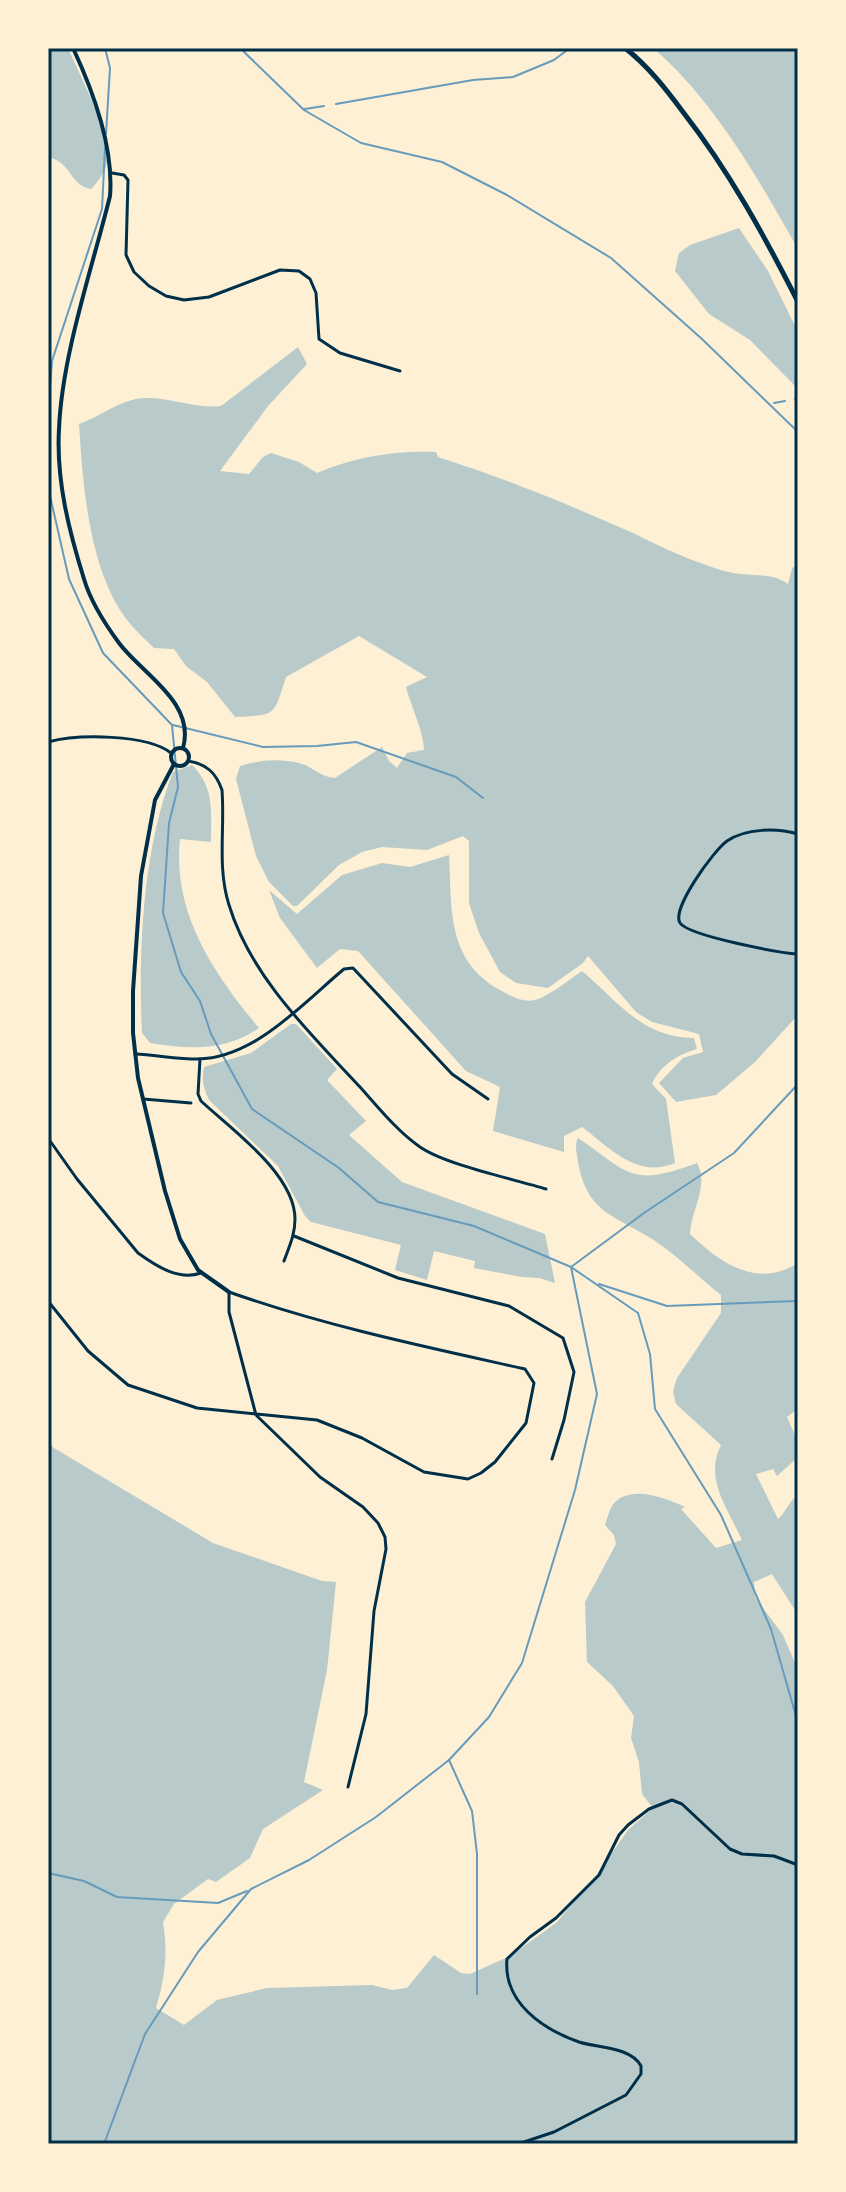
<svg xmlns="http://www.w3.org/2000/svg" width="846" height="2192" font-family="'Alegreya Sans',sans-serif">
<rect width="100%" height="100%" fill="#fdf0d5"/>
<g fill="#b9caca">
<path d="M48 48H68C79 74 113 137 107 162 105 172 98 182 91 189 69 185 72 162 48 157Z"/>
<path d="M653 48H798V249C759 180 714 100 653 48Z"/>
<polygon points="739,228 768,271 798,332 798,389 750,340 709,314 675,271 679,253 690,245"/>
<path d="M298 347 307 364 268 406 220 471 249 474 263 457 271 453 299 462 317 473C354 457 396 450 436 452L438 457C504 478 570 505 633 533 657 545 680 556 706 565 717 569 729 573 741 574 758 576 774 574 788 584L792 568 798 564V1015L755 1062 716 1095 676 1102 659 1083 683 1058 703 1052 699 1034 652 1022 636 1012 588 956 583 963 548 988 516 983 500 972 479 933 469 903V841L463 836 427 850 382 847 362 852 339 865 297 906H293L269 882 256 856 236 779 240 766C259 760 279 758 299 763 312 766 318 776 335 778L382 747 389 761 397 768 407 753 424 750C424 732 411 706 406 687L427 677 359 636 286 677C273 716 278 715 235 717L207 682 186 666 174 649 154 648C147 641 139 634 132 626 89 577 83 486 79 424 100 417 121 399 144 398 170 397 196 409 221 406Z"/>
<path d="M192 765C215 787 211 813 211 842L180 839C172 913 214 974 259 1028 224 1052 189 1049 150 1043L142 1033C138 951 143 848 173 772Z"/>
<path d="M449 855C452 909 446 960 500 990 511 996 522 1003 535 1000 548 997 570 979 582 971 620 1003 641 1037 694 1038L697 1049C679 1054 660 1065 652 1084L666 1099 675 1163C637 1179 610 1148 582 1127L564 1136V1152L493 1131 500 1087 466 1071 358 951 340 949 317 968 280 918 269 890 297 914 342 875 382 863 410 867Z"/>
<path d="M291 1024H296L337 1069 327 1080 366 1121 349 1135 402 1182 545 1234 555 1283 539 1278 522 1277 474 1268 475 1261 434 1251 427 1280 395 1270 401 1245 311 1222 305 1216 278 1166 210 1101C204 1092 201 1078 204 1067L251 1053Z"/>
<path d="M578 1138C632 1175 631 1187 697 1163 710 1185 690 1212 690 1234 720 1263 757 1289 798 1263V1412L795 1411 787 1417 798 1442 796 1459 777 1476 773 1469 756 1474 778 1519C787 1511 788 1502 798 1495V1615L772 1574 754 1582 755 1597 783 1635 798 1670V2144H48V1441L54 1448 213 1543 322 1581 336 1582 327 1670 304 1782 323 1790 263 1829 250 1858 216 1882 208 1879 174 1904 163 1922C168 1953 165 1978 156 2008L184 2025 217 2000 267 1988 372 1985 392 1990 407 1988 434 1955 461 1973 470 1974 510 1956 556 1923 595 1877 628 1830 653 1808 642 1794 639 1762 631 1738 634 1716 613 1686 587 1662 585 1602 616 1544 614 1535 605 1525C607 1519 609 1511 612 1506 628 1483 665 1498 685 1507L681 1509 716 1548 742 1540C727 1507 704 1479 721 1445L676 1404 673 1391 677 1378 721 1313V1295C697 1276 674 1252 647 1236 612 1215 586 1210 578 1162 577 1153 574 1146 578 1138Z"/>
</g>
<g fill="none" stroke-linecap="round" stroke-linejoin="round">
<g stroke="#669bbc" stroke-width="2">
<polyline points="105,48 110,68 106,134"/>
<polyline points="240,48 304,110 361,143 442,162 507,195 611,258 702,339 798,432"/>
<polyline points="336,104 473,80 513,77 554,60 570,48"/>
<polyline points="305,109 324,106"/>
<polyline points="795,399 798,399"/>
<polyline points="774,403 785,401"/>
<polyline points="48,415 52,361 102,209 105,148"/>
<polyline points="48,487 69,579 103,653 172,725 178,787 169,823 163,913 181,972 200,1001 211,1034 252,1109 339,1168 378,1202 474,1226 571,1267 638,1313 650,1354 655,1409 721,1515 771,1629 798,1723"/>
<polyline points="173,725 263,747 317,746 356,742 456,777 483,798"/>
<polyline points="599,1284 667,1306 798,1301"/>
<polyline points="449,1760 472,1811 477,1854 477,1994"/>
<polyline points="48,1873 84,1881 117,1897 218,1903 247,1891"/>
<polyline points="104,2144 145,2034 198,1952 251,1889 309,1860 376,1817 449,1760 489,1717 522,1663 575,1490 597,1394 571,1267 644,1213 734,1153 798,1084"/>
</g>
<g stroke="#003049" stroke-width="3">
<polyline points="112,173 124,175 128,180 126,255 134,272 149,286 166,296 184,300 209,297 280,270 299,271 310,279 316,293 319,339 340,353 400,371"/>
<path d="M48 742C78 734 147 734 171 753"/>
<path d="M188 761C207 764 216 773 222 790 225 829 217 867 229 905 251 977 310 1033 360 1087 378 1107 397 1131 420 1147 446 1165 514 1179 546 1189"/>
<path d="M798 834C777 828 746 828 727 841 714 850 671 909 680 923 689 936 780 953 798 954"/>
<path d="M135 1054C156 1055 177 1059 198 1059 255 1058 303 1003 344 969L353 968 452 1074 488 1099"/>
<path d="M200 1059 198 1094 201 1101C231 1129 295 1174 295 1219 295 1235 289 1247 284 1261"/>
<polyline points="143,1099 191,1103"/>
<path d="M48 1138 77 1179 138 1253C156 1266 179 1281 201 1273"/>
<polyline points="294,1236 398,1278 509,1306 563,1338 574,1372 564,1420 552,1459"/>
<path d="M48 1301 88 1351 128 1385 197 1408 317 1420 362 1438 424 1472 468 1479 481 1473 495 1462 526 1423 534 1383 525 1369C426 1347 325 1326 229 1292V1312L256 1415 320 1477 363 1507 378 1523 385 1537 386 1549 374 1611 366 1714 348 1787"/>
<path d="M518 2144 554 2132 626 2095 641 2074V2066C631 2047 598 2048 579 2042 542 2029 503 2002 507 1959L530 1937 556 1918 599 1875 619 1835 628 1825 649 1809 672 1800 682 1804 730 1849 742 1854 774 1856 798 1865"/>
</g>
<polyline stroke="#003049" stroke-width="4" points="174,764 155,800 141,876 133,991 133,1033 138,1078 165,1191 180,1239 198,1270 229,1292"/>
<g stroke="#003049" stroke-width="4">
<path d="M73 48C94 93 114 147 110 196 92 269 62 355 59 429 56 480 69 531 84 579 91 603 105 624 119 643 142 674 196 702 183 748"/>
<circle cx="180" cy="757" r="9"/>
</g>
<path stroke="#003049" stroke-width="5" d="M625 48C648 66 666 89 683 112 729 171 764 235 798 302"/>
</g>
<rect width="846" height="2192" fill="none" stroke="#fdf0d5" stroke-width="100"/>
<rect x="50" y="50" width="746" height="2092" fill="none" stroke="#003049" stroke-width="3"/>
</svg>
